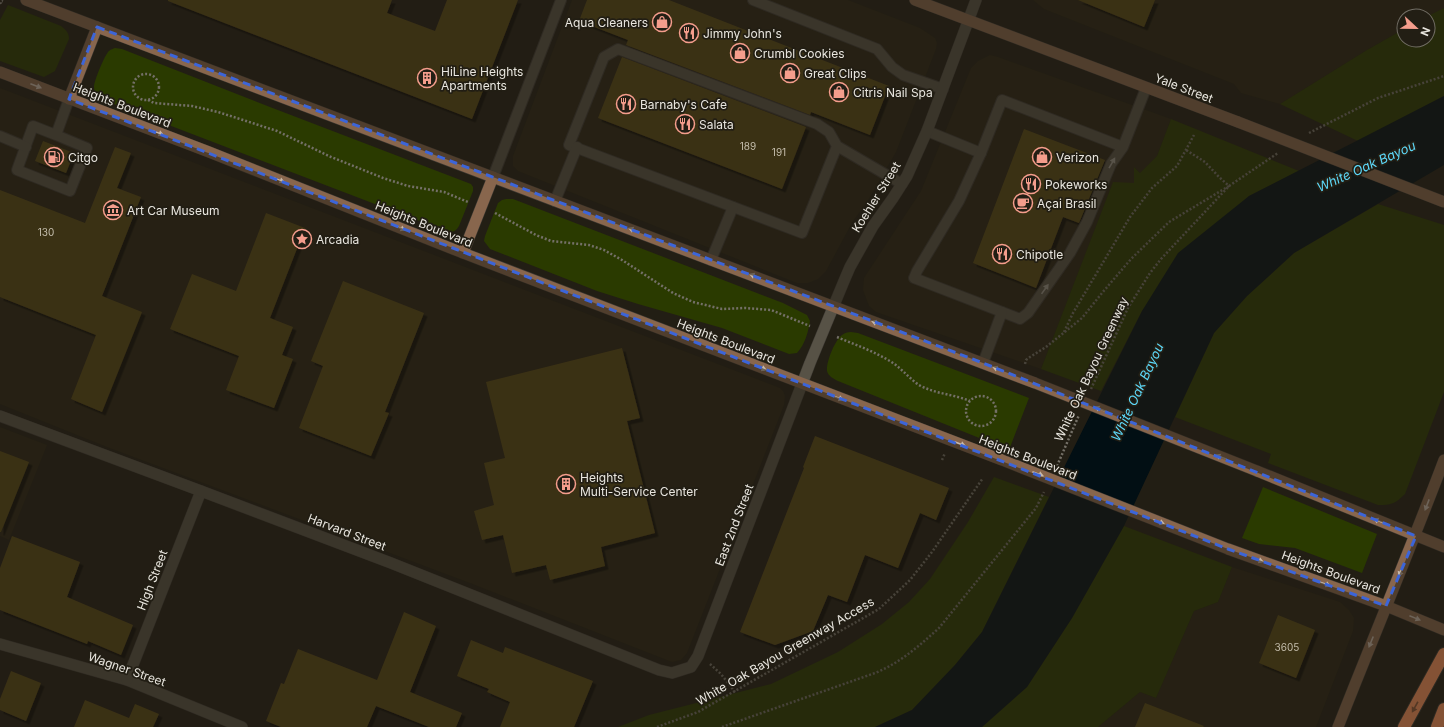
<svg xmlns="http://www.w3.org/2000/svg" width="1444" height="727" font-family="Inter,sans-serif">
<defs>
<filter id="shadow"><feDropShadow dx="3.5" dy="3.5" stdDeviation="0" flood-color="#0009"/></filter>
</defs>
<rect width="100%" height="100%" fill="#221e14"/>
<g fill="#2a2514">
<polygon points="572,0 848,0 920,28 935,38 937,43 936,49 896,152 867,202 853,221 826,271 818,279 808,283 797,283 518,171 513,166 513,156"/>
<polygon points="1033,0 1444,0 1444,8 1428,16 1404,16 1404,29 1367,50 1280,104 1241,93 1234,84 1044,9"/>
<polygon points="990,55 998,57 1171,119 1157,156 1140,173 1134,167 1134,183 1113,183 1041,369 876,312 869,306 863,290 864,278 921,191 971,68 978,61"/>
<polygon points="0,88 780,388 783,391 785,396 784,405 687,653 681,660 672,662 470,583 107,447 0,404"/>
<polygon points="0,427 47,445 9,540 0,536"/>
<polygon points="1232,567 1340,602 1349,610 1354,618 1353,631 1316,727 1098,727 1140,692 1156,698 1194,611 1218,602"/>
</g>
<g fill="#2a3a00">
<path d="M8 5 61 26C66 30 69 33 69 39L55 71 44 77 0 61V20Z"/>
<polygon points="1444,8 1444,96 1358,141 1280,104 1367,50 1404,29 1404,40 1428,40 1428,16"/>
<path d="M115 48 122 49 270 107 471 184 473 187V191L459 226C456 231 453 233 448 232L106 101C100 98 94 94 94 87 94 81 105 54 109 51 111 49 113 49 115 48Z"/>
<polygon points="1171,119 1299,171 1249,196 1142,311 1101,391 1041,369 1113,182 1134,183 1134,167 1140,173 1157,156"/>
<path d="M506 199H513L783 303 807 315 810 321C808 333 805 344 797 353L789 354 722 328 638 304 597 291 490 249 484 241 485 236 498 203 502 200Z"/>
<path d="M1378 204 1444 225V392L1405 494C1395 504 1391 505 1378 505L1268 463 1271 454 1175 417 1214 333 1247 296 1294 253Z"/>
<path d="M851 332 858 333 1029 398 1009 450 838 381C834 379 828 376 827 371 826 362 835 340 842 335 844 333 848 332 851 332Z"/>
<polygon points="994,477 1049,497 982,632 955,665 912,710 875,727 618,727 649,715 771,684 838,652 882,624 909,602 930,579 968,522"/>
<polygon points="1263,487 1377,534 1362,573 1295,548 1259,544 1242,538"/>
<polygon points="1124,526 1232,567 1218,602 1194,611 1156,698 1140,692 1098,727 982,727 1027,687 1072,618"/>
</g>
<polygon fill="#020f14" points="1444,96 1444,165 1294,253 1247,296 1214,333 1124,526 1072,618 1027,687 982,727 875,727 912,710 955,665 982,632 1142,311 1178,253 1249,196"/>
<g fill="#584817" filter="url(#shadow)">
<polygon points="168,0 392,0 387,13 435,31 447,0 518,0 472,119 168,1"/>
<polygon points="587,0 669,0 889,86 870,135 811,112 810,115 626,45 628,40 579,21"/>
<polygon points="1078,0 1155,0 1144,27"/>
<polygon points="622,57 806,127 782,189 598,118"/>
<polygon points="1024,129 1105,160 1079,223 1063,217 1036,288 973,263"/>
<polygon points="43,141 74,153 66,173 35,161"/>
<polygon points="115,147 131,153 117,188 141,197 102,296 142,312 102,412 71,399 96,335 0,297 0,190 85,223"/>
<polygon points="266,213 305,228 270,318 293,327 282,355 293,359 274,408 226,390 239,356 170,329 192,274 236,291"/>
<polygon points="343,281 424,313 385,412 389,413 371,456 299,428 323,366 311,361"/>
<polygon points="622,348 640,418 627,421 655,533 601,547 605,566 550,580 546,565 512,573 503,535 482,540 474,511 494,505 484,463 505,458 486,382"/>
<polygon points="815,436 949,488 936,520 920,513 898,568 865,555 847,602 828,595 813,631 775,645 740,632 804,468 803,467"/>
<polygon points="0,451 29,462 1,532 0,532"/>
<polygon points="12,536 80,562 67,597 133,625 121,655 88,641 87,644 0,610 0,568"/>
<polygon points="404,612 436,626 410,692 462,713 456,727 429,727 376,706 367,727 281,727 266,721 281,683 284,684 298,649 377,680"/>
<polygon points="1278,615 1315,630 1296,678 1259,663"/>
<polygon points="471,640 503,653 505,647 593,681 574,727 500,727 510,702 487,692 489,689 457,676"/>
<polygon points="11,671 41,683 26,721 0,710 0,699"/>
<polygon points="85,700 129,718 135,704 159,714 153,727 74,727"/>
<polygon points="1145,703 1204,726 1203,727 1135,727"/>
</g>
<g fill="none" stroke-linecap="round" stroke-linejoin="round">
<g stroke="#3d3933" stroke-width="12">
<g id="service">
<polyline points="753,0 877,49 892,67 903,75 943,89"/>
<polyline points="927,131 981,153"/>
<polyline points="56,135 33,126 17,170 70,191 87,148 56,135 69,99"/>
<polyline points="0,136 26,147"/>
<polyline points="837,146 829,132 817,124 618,49 604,57 569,145 802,233 837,146 902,184"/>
<polyline points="1123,147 1111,164 1087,222 1070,253 1028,313 1020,319 914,278 917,271 959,201 981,153 1002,100 1123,147 1146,88"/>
<polyline points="493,177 561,0"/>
<polyline points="555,201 577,147"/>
<polyline points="711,260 733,207"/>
<polyline points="983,363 1002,312"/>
</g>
</g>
<g stroke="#3d3933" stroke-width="12">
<g id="minor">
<polyline points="0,644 127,680 242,727"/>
<polyline points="127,680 201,491"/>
</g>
</g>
<g stroke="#3d3933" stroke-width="12">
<polyline id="tertiary" points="0,416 201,491 391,563 659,670 672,673 691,667 698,656 810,363 844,281 850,267 873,226 893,198 907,176 927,131 976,0"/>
</g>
<g stroke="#3d3933" stroke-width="12">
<g id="secondary">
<polyline points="26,0 1035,383"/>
<polyline points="915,0 1238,122"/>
<polyline points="0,72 209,152 463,253 1002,460"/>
<polyline points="69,99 97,27"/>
<polyline points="463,253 493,177"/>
<polyline points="1257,471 1444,547"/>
<polyline points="1228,549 1386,606 1444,630"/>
<path d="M1338 727C1373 638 1410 550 1444 460"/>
</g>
</g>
<g stroke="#3d3933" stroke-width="14">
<g id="motorway">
<polyline points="1404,727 1444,654"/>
<polyline points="1437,727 1444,709"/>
</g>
</g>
<g stroke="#747067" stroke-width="2.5" stroke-dasharray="2 2" stroke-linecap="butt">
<circle cx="146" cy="87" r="13"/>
<polyline points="148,100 154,103 192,106 218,112 243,120 277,131 331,157 383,178 408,186 444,192 468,202"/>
<polyline points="1309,133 1378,98 1444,76"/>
<polyline points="495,213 536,235 551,241 589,245 604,250 622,260 673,293 693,302 722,309 745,308 771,310 810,326"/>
<polyline points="1064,332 1073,313 1130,217 1152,188 1177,166 1194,135"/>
<path d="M837 337C856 345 876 352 893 363 903 370 910 379 919 385 935 394 953 394 970 401"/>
<polyline points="1025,364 1026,360 1030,357 1046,347 1082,318 1102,293 1131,259 1169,222 1229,186 1219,177 1205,162 1186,150"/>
<polyline points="1091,389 1128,308 1150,273 1161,259 1229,186 1278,153"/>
<circle cx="981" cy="411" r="15"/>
<polyline points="942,460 945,453"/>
<polyline points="1057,466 1079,415"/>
<polyline points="710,664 721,674 735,692"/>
<polyline points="657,727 698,712 879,609 910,580 932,552 983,478"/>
<path d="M722 727 875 673C900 663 919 646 939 628L1036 508 1044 492"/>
</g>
<use href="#service" stroke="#575246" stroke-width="10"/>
<use href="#minor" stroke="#575246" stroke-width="11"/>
<use href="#tertiary" stroke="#575246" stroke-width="11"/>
<use href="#secondary" stroke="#88664d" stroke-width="11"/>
<use href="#motorway" stroke="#fb935d" stroke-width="12"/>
<g stroke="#918d85" stroke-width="4.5">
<polyline id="rail" points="0,2 1,0"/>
</g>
<use href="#rail" stroke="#221e14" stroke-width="3" stroke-dasharray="9" stroke-linecap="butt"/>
<g stroke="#3d3933" stroke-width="12" stroke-linecap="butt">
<g id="secondary-bridge">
<polyline points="1238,122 1444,202"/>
<polyline points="1035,383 1257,471"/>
<polyline points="1002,460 1228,549"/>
</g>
</g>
<use href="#secondary-bridge" stroke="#88664d" stroke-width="11"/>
</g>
<defs><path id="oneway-solid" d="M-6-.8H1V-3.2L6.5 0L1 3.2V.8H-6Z"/></defs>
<g fill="#c7b9ac">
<use href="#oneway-solid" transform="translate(36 86) rotate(21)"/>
<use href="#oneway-solid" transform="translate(158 133) rotate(21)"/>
<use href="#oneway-solid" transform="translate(279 180) rotate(22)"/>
<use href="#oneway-solid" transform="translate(400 228) rotate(22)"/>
<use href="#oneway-solid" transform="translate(634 230) rotate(-159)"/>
<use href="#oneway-solid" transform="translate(755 276) rotate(-159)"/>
<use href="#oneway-solid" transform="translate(877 323) rotate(-159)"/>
<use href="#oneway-solid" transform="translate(761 368) rotate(21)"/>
<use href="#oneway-solid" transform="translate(998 369) rotate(-158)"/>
<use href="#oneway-solid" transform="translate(838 398) rotate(21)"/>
<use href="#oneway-solid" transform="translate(1100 409) rotate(-158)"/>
<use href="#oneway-solid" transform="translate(960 444) rotate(21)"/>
<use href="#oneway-solid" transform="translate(1221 457) rotate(-158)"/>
<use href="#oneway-solid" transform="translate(1038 474) rotate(21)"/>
<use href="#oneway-solid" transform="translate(1427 505) rotate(111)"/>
<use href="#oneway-solid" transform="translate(1379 521) rotate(-158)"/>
<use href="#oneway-solid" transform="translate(1159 522) rotate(21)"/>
<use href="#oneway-solid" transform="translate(1258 560) rotate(20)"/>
<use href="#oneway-solid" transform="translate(1401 571) rotate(113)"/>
<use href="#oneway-solid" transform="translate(1325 584) rotate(20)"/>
<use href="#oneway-solid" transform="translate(1415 618) rotate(22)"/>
<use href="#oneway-solid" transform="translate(1371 642) rotate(112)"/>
</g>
<g fill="#99958b">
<use href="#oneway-solid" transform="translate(1112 163) rotate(-60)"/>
<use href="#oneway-solid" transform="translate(1045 289) rotate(-55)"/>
</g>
<use fill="#8e5838" href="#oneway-solid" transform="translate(1415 707) rotate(119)"/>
<path d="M0 0H1444V727H0ZM97 27 983 363 1416 536 1386 606 1228 549 69 99Z" fill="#221e14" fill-opacity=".55" fill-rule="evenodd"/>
<path fill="none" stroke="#3c65d9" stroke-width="3" stroke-dasharray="8 5" stroke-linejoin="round" d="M97 27 983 363 1416 536 1386 606 1228 549 69 99Z"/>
<defs>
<g id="shop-ring" transform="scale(1)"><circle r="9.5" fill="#221e14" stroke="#f49d8c" stroke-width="1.5"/><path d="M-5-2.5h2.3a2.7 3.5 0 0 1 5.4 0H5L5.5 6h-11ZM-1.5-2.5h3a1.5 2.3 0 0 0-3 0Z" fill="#f49d8c"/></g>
<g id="restaurant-ring" transform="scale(1)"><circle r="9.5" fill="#221e14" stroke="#f49d8c" stroke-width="1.5"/><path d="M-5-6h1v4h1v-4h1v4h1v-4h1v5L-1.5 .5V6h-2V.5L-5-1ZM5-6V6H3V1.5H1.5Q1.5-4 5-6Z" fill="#f49d8c"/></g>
<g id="building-ring" transform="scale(1)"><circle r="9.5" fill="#221e14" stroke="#f49d8c" stroke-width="1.5"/><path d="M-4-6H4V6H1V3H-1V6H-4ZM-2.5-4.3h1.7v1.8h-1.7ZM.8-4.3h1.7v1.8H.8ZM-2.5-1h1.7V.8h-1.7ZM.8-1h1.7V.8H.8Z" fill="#f49d8c"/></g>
<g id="fuel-ring" transform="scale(1)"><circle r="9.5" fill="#221e14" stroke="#f49d8c" stroke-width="1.5"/><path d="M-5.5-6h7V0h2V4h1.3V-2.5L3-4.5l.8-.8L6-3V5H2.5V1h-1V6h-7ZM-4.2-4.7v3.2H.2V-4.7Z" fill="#f49d8c"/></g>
<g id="cafe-ring" transform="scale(1)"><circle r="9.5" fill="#221e14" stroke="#f49d8c" stroke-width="1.5"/><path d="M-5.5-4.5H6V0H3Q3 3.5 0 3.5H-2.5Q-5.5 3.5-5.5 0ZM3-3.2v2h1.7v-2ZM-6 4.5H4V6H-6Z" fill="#f49d8c"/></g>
<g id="museum-ring" transform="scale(1)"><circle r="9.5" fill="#221e14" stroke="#f49d8c" stroke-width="1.5"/><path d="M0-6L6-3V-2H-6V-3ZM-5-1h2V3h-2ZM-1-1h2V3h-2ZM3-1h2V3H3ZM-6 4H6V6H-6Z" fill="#f49d8c"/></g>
<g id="sight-ring" transform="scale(1)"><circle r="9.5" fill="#221e14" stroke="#f49d8c" stroke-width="1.5"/><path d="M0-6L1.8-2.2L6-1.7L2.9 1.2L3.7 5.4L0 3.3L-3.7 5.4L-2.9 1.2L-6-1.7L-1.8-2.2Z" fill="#f49d8c"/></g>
</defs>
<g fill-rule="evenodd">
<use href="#shop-ring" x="662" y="22"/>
<use href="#restaurant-ring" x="689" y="33"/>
<use href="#shop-ring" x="740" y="53"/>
<use href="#shop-ring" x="790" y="73"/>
<use href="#building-ring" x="427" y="78"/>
<use href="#shop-ring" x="839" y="92"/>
<use href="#restaurant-ring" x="626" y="104"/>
<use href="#restaurant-ring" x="685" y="124"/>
<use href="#fuel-ring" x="54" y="157"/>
<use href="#shop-ring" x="1042" y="157"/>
<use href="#restaurant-ring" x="1031" y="184"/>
<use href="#cafe-ring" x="1023" y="203"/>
<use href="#museum-ring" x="113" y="210"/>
<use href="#sight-ring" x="302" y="239"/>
<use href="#restaurant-ring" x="1002" y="254"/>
<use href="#building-ring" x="566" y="484"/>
</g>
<g text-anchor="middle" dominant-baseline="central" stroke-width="3.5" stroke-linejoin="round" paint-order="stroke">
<g font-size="10" fill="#c5bead">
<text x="748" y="146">189</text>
<text x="779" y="152">191</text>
<text x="46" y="232">130</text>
<text x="1287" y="647">3605</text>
</g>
<g font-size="12" fill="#e9e6df" stroke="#221e14" text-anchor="start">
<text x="648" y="22" text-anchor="end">Aqua Cleaners</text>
<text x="703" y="33">Jimmy John's</text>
<text x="754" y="53">Crumbl Cookies</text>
<text x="441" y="71">HiLine Heights<tspan x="441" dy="14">Apartments</tspan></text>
<text x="804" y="73">Great Clips</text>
<text x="853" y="92">Citris Nail Spa</text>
<text x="640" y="104">Barnaby's Cafe</text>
<text x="699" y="124">Salata</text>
<text x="68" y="157">Citgo</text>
<text x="1056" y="157">Verizon</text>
<text x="1045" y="184">Pokeworks</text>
<text x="1037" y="203">Açai Brasil</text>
<text x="127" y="210">Art Car Museum</text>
<text x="316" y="239">Arcadia</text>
<text x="1016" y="254">Chipotle</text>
<text x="580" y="477">Heights<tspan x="580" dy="14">Multi-Service Center</tspan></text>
</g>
<g font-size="12" fill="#e9e6df" stroke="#221e14">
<text transform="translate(1184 88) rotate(21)">Yale Street</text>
<text transform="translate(122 105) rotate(21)">Heights Boulevard</text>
<text transform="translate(876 197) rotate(-58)">Koehler Street</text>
<text transform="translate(424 224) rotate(22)">Heights Boulevard</text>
<text transform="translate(726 341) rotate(21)">Heights Boulevard</text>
<text transform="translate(1091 369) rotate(-65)">White Oak Bayou Greenway</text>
<text transform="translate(1028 457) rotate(21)">Heights Boulevard</text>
<text transform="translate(734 525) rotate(-69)">East 2nd Street</text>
<text transform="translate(347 532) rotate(21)">Harvard Street</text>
<text transform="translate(1331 572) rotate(20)">Heights Boulevard</text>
<text transform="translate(152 580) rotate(-69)">High Street</text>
<text transform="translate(785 651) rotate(-30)">White Oak Bayou Greenway Access</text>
<text transform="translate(127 669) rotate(19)">Wagner Street</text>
</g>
<g font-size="13" font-style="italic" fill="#5dd8f9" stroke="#221e14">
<text transform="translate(1366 166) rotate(-24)">White Oak Bayou</text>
<text transform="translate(1137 392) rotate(-65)">White Oak Bayou</text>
</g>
</g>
<g transform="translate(1416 28) rotate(112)"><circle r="19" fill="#221e14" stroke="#726e65"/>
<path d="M0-3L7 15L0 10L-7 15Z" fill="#f49d8c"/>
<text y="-6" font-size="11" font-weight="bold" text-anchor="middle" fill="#e9e6df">N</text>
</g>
</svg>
